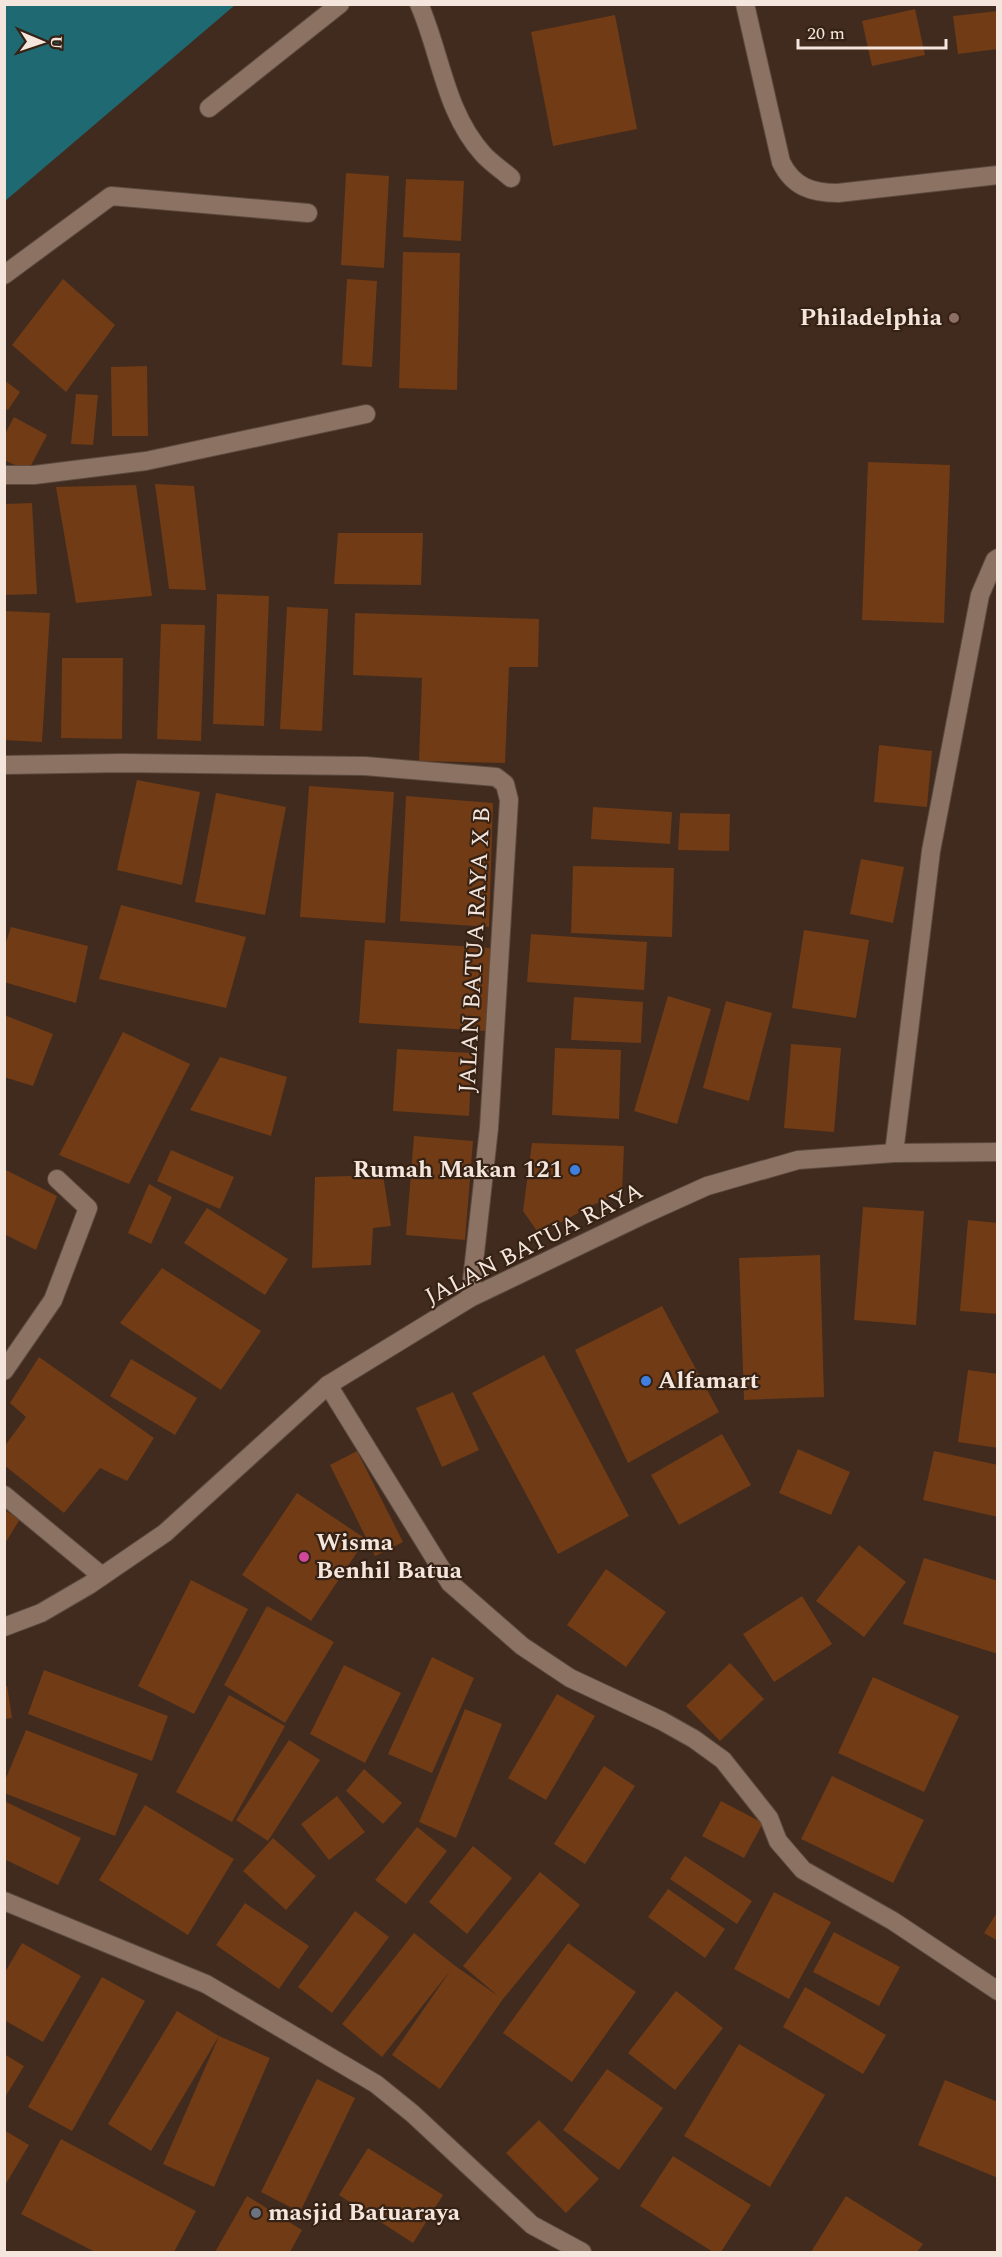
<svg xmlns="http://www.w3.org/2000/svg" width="1002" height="2257" font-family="Spectral,serif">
<rect width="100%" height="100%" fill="#412b1e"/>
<polygon fill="#1f6a72" points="5,4 235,4 235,5 5,201"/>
<g fill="#703b15">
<polygon points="915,9 925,55 872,66 862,21"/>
<polygon points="998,11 998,49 958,54 953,16"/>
<polygon points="615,15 637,129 553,146 531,32"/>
<polygon points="346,173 389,176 384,268 341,265"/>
<polygon points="406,179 464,181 461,241 403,237"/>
<polygon points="403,252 460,253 457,390 399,388"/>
<polygon points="63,279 115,325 66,392 12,345"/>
<polygon points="347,279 377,281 372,367 342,365"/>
<polygon points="147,366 148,436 112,436 111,367"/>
<polygon points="4,380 20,392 8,410 4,408"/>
<polygon points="76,394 98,395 93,445 71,444"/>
<polygon points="14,417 47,435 28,471 4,460 4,436"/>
<polygon points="868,462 950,465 944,623 862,620"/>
<polygon points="155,484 194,486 206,590 169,589"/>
<polygon points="136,485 152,596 76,603 56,487"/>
<polygon points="32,503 37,594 4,595 4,504"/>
<polygon points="338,533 423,533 421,585 334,584"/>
<polygon points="217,594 269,596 264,726 213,724"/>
<polygon points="287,607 328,609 322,731 280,729"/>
<polygon points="4,611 50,613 42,742 4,740"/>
<polygon points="355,613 539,619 538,667 509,667 505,763 419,761 422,678 353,675"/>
<polygon points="161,624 205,625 201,741 157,739"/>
<polygon points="62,658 123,658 122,739 61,738"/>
<polygon points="879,745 932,751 927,807 874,802"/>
<polygon points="137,780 200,792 182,885 117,870"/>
<polygon points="309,786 394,792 385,923 300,917"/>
<polygon points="216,793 286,807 265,915 195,902"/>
<polygon points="406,796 493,803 489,927 400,921"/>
<polygon points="593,807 672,812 670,844 591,839"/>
<polygon points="680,813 730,814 729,851 678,850"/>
<polygon points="861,859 904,867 893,923 850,914"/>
<polygon points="573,866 674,868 672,937 571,933"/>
<polygon points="121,905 246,937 226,1008 99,979"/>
<polygon points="11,927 88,946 76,1003 4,982 4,948"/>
<polygon points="804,930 869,940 856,1018 792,1008"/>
<polygon points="531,934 647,942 644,990 527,982"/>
<polygon points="365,940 492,948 486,1031 359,1023"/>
<polygon points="668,996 711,1009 677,1124 634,1111"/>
<polygon points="574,997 643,1002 641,1043 571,1040"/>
<polygon points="726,1001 772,1013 749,1101 703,1088"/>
<polygon points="4,1015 53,1034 33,1086 4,1077"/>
<polygon points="123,1032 190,1064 129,1184 59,1155"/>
<polygon points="791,1044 841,1048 834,1132 784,1128"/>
<polygon points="555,1048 621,1050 619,1119 552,1115"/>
<polygon points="397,1049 472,1053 469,1116 393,1111"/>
<polygon points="220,1057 287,1077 271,1136 190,1110"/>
<polygon points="414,1136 473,1141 465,1240 406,1235"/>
<polygon points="532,1143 624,1146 622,1194 595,1204 539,1234 523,1211"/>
<polygon points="171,1150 234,1177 220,1209 157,1181"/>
<polygon points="4,1169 57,1196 36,1250 4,1234"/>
<polygon points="383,1175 391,1226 373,1228 371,1265 312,1268 315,1177"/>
<polygon points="149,1184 172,1197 151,1244 128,1233"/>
<polygon points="863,1207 924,1211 916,1325 854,1320"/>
<polygon points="207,1208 288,1259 265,1295 184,1243"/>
<polygon points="968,1220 998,1223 998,1314 960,1311"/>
<polygon points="820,1255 824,1397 744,1400 739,1258"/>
<polygon points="162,1268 261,1331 221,1390 120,1323"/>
<polygon points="662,1306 719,1412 628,1463 575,1350"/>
<polygon points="544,1355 629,1516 558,1554 472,1393"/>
<polygon points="39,1357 154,1438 127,1481 100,1468 64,1513 4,1465 4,1447 26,1417 10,1403"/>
<polygon points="131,1359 197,1398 175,1435 110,1396"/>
<polygon points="968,1370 998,1374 998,1448 958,1442"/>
<polygon points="453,1392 479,1450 442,1467 416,1408"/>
<polygon points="722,1434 751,1485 679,1525 651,1475"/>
<polygon points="798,1449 850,1472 831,1515 779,1493"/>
<polygon points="357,1451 403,1542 375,1556 330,1465"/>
<polygon points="934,1451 998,1465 998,1517 923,1500"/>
<polygon points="297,1493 366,1539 311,1621 242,1575"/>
<polygon points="4,1510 20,1519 4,1545"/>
<polygon points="859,1545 906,1582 864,1637 816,1601"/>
<polygon points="924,1558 998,1581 998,1654 903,1624"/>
<polygon points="606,1569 666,1612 626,1667 567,1625"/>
<polygon points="191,1580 248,1609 194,1714 138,1686"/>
<polygon points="802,1596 832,1644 774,1682 743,1634"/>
<polygon points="267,1606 334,1642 285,1723 224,1685"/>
<polygon points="432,1657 474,1678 432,1773 388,1754"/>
<polygon points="730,1663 764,1699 720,1741 686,1706"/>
<polygon points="344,1665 401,1693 365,1763 310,1734"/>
<polygon points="44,1670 168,1716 152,1761 28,1714"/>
<polygon points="873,1677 959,1716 924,1792 838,1753"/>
<polygon points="4,1686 7,1686 12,1718 4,1719"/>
<polygon points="557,1694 595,1716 546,1800 508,1778"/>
<polygon points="229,1695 285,1726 232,1822 176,1792"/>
<polygon points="465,1709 502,1724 456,1838 419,1822"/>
<polygon points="26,1730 138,1774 115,1836 4,1793 4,1783"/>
<polygon points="289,1740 320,1760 268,1841 236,1820"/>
<polygon points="604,1766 635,1786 585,1864 554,1844"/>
<polygon points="364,1769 402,1803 383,1824 346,1791"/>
<polygon points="832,1776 924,1820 893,1883 801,1839"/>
<polygon points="337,1796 365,1832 329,1860 301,1824"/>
<polygon points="4,1801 81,1838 58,1885 4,1859"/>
<polygon points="721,1801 763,1823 744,1858 702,1836"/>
<polygon points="145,1805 234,1859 188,1935 99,1880"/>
<polygon points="417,1827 447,1851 406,1904 375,1880"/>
<polygon points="273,1838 316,1876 286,1910 243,1871"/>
<polygon points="473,1846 512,1878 467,1934 429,1902"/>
<polygon points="685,1856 752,1901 737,1924 670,1879"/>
<polygon points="540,1872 580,1905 503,1999 440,2089 392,2055 450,1971 382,2057 342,2024 414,1933 454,1965 498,1996 463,1966"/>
<polygon points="668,1889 725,1929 705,1958 648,1917"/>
<polygon points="774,1892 831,1922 789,1999 734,1969"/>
<polygon points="245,1903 309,1946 279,1989 216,1945"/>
<polygon points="355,1911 389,1937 332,2013 298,1987"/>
<polygon points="998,1911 998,1941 984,1933"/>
<polygon points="834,1932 900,1967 879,2006 813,1972"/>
<polygon points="22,1943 81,1976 43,2042 4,2020 4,1974"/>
<polygon points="568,1943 636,1992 572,2082 503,2033"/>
<polygon points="102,1977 145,2001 72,2131 28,2107"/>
<polygon points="805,1987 886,2035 863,2074 783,2027"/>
<polygon points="676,1991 723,2028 675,2090 628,2053"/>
<polygon points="177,2011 219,2036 151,2151 108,2124"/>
<polygon points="219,2036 270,2058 214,2187 163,2164"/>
<polygon points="739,2044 825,2095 770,2187 684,2136"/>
<polygon points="4,2054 24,2066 4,2099"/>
<polygon points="607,2069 663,2108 619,2170 563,2130"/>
<polygon points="317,2079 355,2098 300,2212 261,2192"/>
<polygon points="945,2080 998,2102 998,2178 918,2145"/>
<polygon points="539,2120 599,2179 566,2213 506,2153"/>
<polygon points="4,2130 29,2145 4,2187"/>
<polygon points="61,2139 196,2211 174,2252 95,2252 21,2214"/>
<polygon points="368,2148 443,2195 413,2243 339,2195"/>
<polygon points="673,2156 751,2205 721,2252 713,2252 640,2206"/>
<polygon points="247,2196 302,2230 290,2252 215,2252"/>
<polygon points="846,2196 923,2244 917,2252 811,2252"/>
</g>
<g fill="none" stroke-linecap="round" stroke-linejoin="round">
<g stroke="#5c4a3f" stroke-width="20">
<g id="street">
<path d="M419 4C441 54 445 112 483 154 491 163 502 170 511 178"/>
<path d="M745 4 781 162C793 187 812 193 838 193L998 175"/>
<polyline points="209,108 340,4"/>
<polyline points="4,275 111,196 308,213"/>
<polyline points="4,475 34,475 146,461 366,414"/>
<polyline points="4,765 122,763 365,766 496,777 505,784 509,800 489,1128 470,1298"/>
<polyline points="894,1153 931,851 980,595 995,560 998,558"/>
<polyline points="4,1371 53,1300 88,1208 57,1179"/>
<polyline points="328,1385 450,1583 522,1646 570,1678 662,1721 694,1739 723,1760 769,1818 778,1841 803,1870 893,1921 998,1991"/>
<polyline points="4,1495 102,1576"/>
<polyline points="4,1901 206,1984 376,2084 413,2114 532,2225 582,2252"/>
</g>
</g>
<g stroke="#5c4a3f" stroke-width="20">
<polyline id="secondary" points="4,1627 41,1613 89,1585 165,1533 328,1385 470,1298 645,1214 707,1186 798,1160 894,1153 998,1152"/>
</g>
<use href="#street" stroke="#8b7263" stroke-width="18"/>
<use href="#secondary" stroke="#8b7263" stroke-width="18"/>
</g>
<circle fill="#8d6e63" stroke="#362215" stroke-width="2" cx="954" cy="318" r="6"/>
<g fill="#3f7fe0" stroke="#362215" stroke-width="2">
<circle cx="575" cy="1170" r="6"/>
<circle cx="646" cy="1381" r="6"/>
</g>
<circle fill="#d1479c" stroke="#362215" stroke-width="2" cx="304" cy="1557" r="6"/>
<circle fill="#6b7280" stroke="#362215" stroke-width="2" cx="256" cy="2213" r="6"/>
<g text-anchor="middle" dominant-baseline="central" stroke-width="4.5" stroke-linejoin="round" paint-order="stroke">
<g font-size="24" font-weight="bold" fill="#f4e6dd" stroke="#362215" text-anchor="start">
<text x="942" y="318" text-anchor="end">Philadelphia</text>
<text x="563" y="1170" text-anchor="end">Rumah Makan 121</text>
<text x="658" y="1381">Alfamart</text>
<text x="316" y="1543">Wisma<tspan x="316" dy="28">Benhil Batua</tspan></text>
<text x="268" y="2213">masjid Batuaraya</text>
</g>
<g font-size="24" fill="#f4e6dd" stroke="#362215">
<text transform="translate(475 950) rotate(-87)">JALAN BATUA RAYA X B</text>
<text transform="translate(534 1244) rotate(-27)">JALAN BATUA RAYA</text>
</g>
</g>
<rect width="1002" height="2257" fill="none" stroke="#f4e6dd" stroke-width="12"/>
<g transform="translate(42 42) rotate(92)" stroke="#362215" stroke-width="4.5" paint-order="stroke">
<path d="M0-4.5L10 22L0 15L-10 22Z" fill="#f4e6dd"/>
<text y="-9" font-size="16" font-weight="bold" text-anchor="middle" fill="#f4e6dd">U</text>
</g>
<path d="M798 39v9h148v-9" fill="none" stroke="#f4e6dd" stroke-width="3"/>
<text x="807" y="39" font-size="18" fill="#f4e6dd" stroke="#362215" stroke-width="4.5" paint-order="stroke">20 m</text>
</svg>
